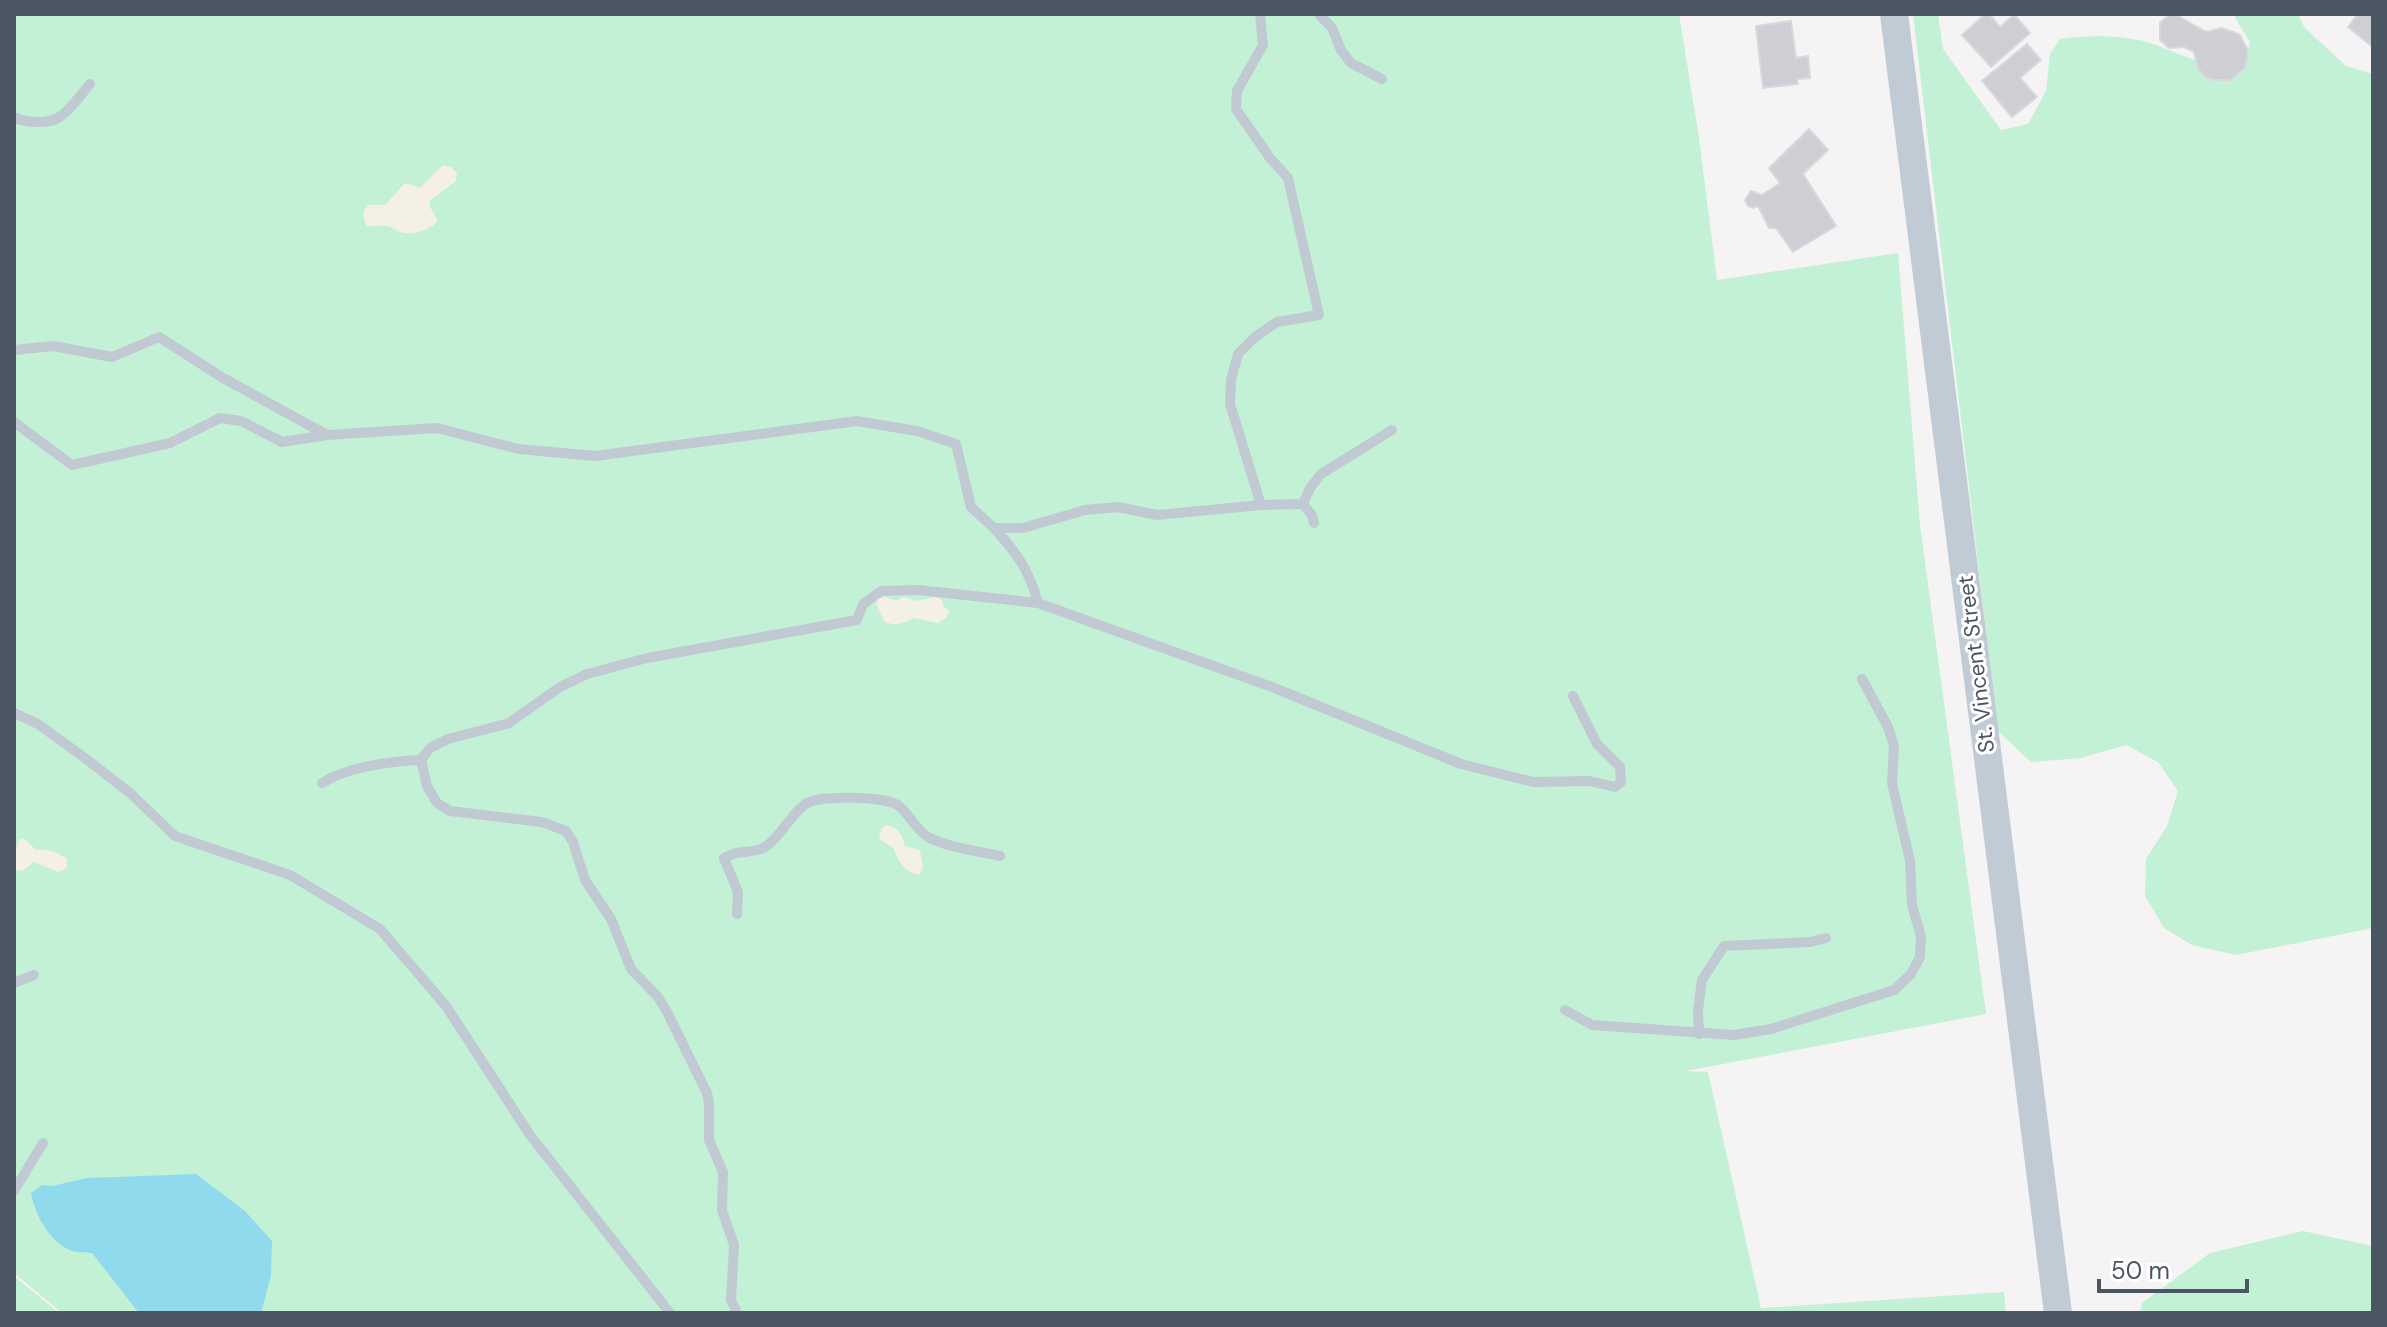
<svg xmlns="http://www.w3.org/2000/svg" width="2387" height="1327" font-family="'DM Sans',sans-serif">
<rect width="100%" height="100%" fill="#f5f3f3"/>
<g fill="#c3f1d5">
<polygon points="14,14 1679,14 1699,138 1717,280 1898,253 1920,525 1986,1014 1686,1071 1708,1072 1761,1308 2004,1292 2006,1313 62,1313 14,1273"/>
<path d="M1913 14H1938L1943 49 2001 130 2028 124 2046 91 2050 54 2060 39C2087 35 2120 35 2147 42 2181 52 2209 75 2246 59L2250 42 2235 18 2236 14H2298L2304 27 2346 66 2373 74V928L2236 955 2192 945 2164 928 2145 896 2146 859 2167 826 2178 791 2158 762 2126 745 2081 758 2031 762 1998 731Z"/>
<polygon points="2303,1231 2373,1246 2373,1313 2140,1313 2142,1303 2210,1253"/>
<polygon points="14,1276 59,1313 14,1313"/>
</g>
<g fill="#f5f0e5">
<path d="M443 165 451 167 457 173 456 181 430 200V207L438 221C427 232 412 236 397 231 389 227 394 227 385 226 377 225 374 228 366 225L363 213 368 205H385L405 183 420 188Z"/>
<path d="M885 597 897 601 903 597 917 601 935 597 942 600 944 607 950 611 946 618 938 623 913 618C903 624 896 626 885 622L876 604 878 599Z"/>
<path d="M886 825C899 827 902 835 905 846L920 850 923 868 919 875C905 873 898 860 893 848L879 839 881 829Z"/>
<path d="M20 839H25L36 850C47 849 58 852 67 859V868L58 872 34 862 22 871 14 870V852Z"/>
</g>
<path fill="#90daee" d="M196 1174 245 1211 272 1241 271 1276 261 1313H139L92 1253C86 1252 78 1253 72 1251 50 1243 35 1215 31 1193L42 1185 52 1186 87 1178Z"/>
<g fill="#cdcfd5" stroke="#d7d9de" stroke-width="2">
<polygon points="1985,14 1989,14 2000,27 2014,15 2030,33 1991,67 1962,35"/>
<polygon points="2175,14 2206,32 2221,28 2239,34 2248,50 2245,68 2230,80 2212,80 2204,76 2198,68 2194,52 2184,47 2169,48 2160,40 2160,23 2169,15"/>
<polygon points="2358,14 2373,14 2373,47 2348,27"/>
<polygon points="1791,21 1796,58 1808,56 1810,78 1797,79 1798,84 1763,88 1756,26"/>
<polygon points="2027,44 2041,60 2020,78 2037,97 2012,117 1982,81"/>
<polygon points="1809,129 1828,150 1803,174 1836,226 1793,252 1776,228 1769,228 1758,206 1753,208 1748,206 1745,200 1751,191 1762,195 1780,183 1769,168"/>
</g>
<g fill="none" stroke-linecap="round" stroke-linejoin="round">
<g stroke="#c1cad2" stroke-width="10">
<polyline points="1260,14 1263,45 1237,91 1236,109 1270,158 1288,178 1319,315 1277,322 1255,337 1238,354 1231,380 1230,404 1261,505 1303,504 1310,488 1321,474 1392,430"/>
<polyline points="1319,14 1332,28 1341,50 1351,63 1382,79"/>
<path d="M14 117C25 123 47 124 58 118 70 111 81 94 90 84"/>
<polyline points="14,350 53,346 112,357 159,337 223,378 327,435"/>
<polyline points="14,422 72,465 170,443 220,418 241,421 282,442 327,435 437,428 518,449 595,456 857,421 917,431 956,444 971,507 994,528 1023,528 1085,510 1118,507 1157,515 1261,505"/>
<polyline points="1303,504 1312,515 1314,523"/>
<path d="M994 528C1017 553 1029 570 1038 603"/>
<polyline points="14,713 38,724 89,761 130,793 175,836 290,875 380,929 446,1006 530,1135 670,1313"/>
<polyline points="421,760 427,786 437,803 450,811 542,822 566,831 573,842 585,880 611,919 631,969 658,997 667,1012 707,1093 709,1103 709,1140 723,1172 722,1210 734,1245 731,1300 737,1313"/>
<path d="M322 783C347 767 391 761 421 760L430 748 448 739 509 723 560 687 587 674 647 658 857 620 863 604 881 591 918 590 1038 603 1272 687 1461 764 1534 782 1589 781 1615 787 1621 782 1620 767 1597 744 1573 696"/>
<path d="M737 914 738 892 724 858C739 848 752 855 765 847 782 836 790 814 807 803 821 795 886 796 899 806 909 814 916 830 928 837 949 848 978 851 1000 856"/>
<polyline points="14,983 34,975"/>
<polyline points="1565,1010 1592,1025 1734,1035 1771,1029 1894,990 1911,974 1920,957 1921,937 1912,905 1910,861 1892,783 1894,746 1888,727 1862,679"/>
<polyline points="1699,1034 1698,1010 1702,980 1724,946 1810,942 1826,938"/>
<polyline points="14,1191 43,1143"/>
</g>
<polyline stroke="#c1cbd6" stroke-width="28" points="1894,14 2058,1313"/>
</g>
<g text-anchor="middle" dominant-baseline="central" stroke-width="6" stroke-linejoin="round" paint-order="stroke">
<g font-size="22" fill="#4a5661" stroke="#fff">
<text transform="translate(1976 664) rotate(-97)">St. Vincent Street</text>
</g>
</g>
<rect width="2387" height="1327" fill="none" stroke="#4a5661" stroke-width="32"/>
<path d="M2099 1279v12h148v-12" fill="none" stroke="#4a5661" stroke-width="4"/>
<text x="2111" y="1279" font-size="24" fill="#4a5661" stroke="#ffffff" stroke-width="6" paint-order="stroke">50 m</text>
</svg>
